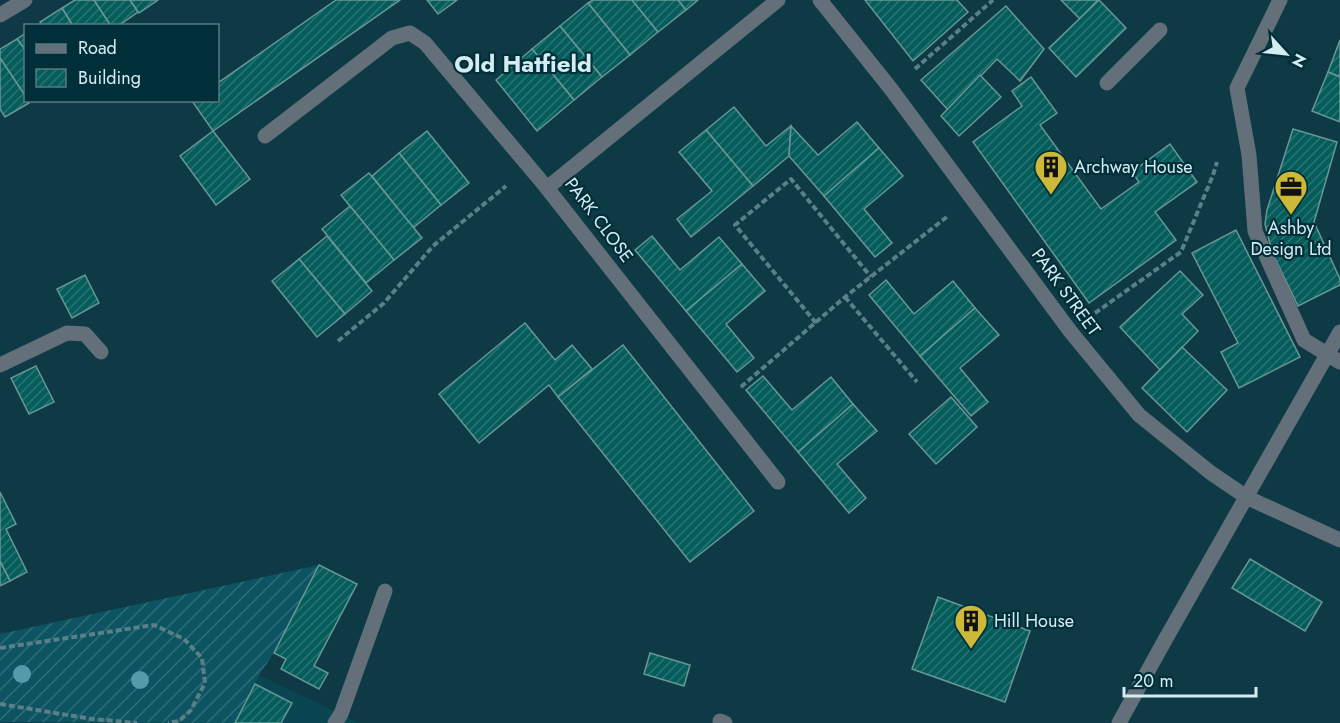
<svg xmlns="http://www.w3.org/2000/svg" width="1340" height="723" font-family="Jost,sans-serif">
<defs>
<pattern id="garden-furrows" width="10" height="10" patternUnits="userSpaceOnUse" patternTransform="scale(1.5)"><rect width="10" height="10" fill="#0d5463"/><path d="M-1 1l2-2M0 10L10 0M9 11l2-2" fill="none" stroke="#2f6d7a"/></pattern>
<pattern id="building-hatch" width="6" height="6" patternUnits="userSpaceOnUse" patternTransform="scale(1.5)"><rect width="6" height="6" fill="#055d5b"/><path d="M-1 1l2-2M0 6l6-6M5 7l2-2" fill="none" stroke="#297473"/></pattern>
</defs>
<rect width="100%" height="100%" fill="#0d3a44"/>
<polygon fill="#0a4552" points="259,675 359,723 235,723"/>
<polygon fill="url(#garden-furrows)" points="319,565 274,653 259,675 235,723 0,722 0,634"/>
<g fill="url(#building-hatch)" stroke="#699795" stroke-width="1.5">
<polygon points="75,0 94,0 111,26 73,26 62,8"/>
<polygon points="94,0 130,0 138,12 118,26 111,26"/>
<polygon points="130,0 158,0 139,13"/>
<polygon points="336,0 400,0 213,131 192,101 218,100 218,83"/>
<polygon points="427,0 457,0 438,14"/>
<polygon points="593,0 632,0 658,32 630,55 588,3"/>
<polygon points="632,0 678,0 686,10 658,32"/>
<polygon points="678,0 698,0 686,10"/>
<polygon points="865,0 957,0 968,12 913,61"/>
<polygon points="1061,0 1098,0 1080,19"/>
<polygon points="1099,0 1126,28 1076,77 1049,48"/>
<polygon points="588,3 630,55 602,77 560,26"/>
<polygon points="1006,6 1044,49 1020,81 997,59 948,110 921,80"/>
<polygon points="62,8 73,26 42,26 40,22"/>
<polygon points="560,26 602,77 574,100 532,49"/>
<polygon points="26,33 26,51 17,39"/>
<polygon points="17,39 26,51 26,97 0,58 0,49"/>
<polygon points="1340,40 1340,77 1328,72"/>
<polygon points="532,49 574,100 537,131 496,80"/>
<polygon points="0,58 26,97 26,100 29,103 5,117 0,109"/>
<polygon points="1328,72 1340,77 1340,122 1312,111"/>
<polygon points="980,75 1001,97 959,136 941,116"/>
<polygon points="1031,77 1057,113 1040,125 1101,209 1139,182 1132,172 1170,144 1197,182 1155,212 1176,240 1089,303 973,142 1022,106 1012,91"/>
<polygon points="734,107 766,146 791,126 789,156 753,186 706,130"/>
<polygon points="857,122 879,148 824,196 789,156 791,126 818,155"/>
<polygon points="1293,129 1337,142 1314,222 1340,279 1340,285 1298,306 1272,252 1265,224 1267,210"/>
<polygon points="706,130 753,186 691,237 677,219 712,191 679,152"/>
<polygon points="213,131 250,179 216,205 180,156"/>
<polygon points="427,131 469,183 441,205 399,153"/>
<polygon points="879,148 903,176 864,209 892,243 875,257 824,196"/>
<polygon points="399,153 441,205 413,228 372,176"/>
<polygon points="369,173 422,238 394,260 341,195"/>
<polygon points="350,206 394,260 366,283 322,229"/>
<polygon points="1236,230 1300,357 1239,388 1221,352 1238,343 1192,253"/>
<polygon points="327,236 372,291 345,314 299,259"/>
<polygon points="652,236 680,270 719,237 742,264 686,311 635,250"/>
<polygon points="299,259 345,314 317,337 272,281"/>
<polygon points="742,264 765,291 726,324 754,358 737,372 686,311"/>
<polygon points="1180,271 1203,295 1182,314 1198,331 1160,370 1120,327"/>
<polygon points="85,275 99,303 72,318 57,289"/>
<polygon points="886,280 914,314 953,281 975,308 920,356 869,295"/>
<polygon points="975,308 999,335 960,368 988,402 971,416 920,356"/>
<polygon points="525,323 555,360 572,345 592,369 558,397 549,385 479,443 439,394"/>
<polygon points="623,345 754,511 690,562 558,397"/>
<polygon points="1182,347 1227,390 1187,432 1142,388"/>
<polygon points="36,366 54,402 29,414 11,378"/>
<polygon points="763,376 792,410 831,377 853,404 798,452 746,390"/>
<polygon points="951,397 977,427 936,464 909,434"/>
<polygon points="853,404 877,431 837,464 866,498 849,513 798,452"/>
<polygon points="0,492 16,524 6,529 27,572 10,581 0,561"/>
<polygon points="1250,559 1322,602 1305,631 1232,588"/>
<polygon points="0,561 10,581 0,586"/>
<polygon points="319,565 357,584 314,666 328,673 319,689 281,669 286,659 274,653"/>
<polygon points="938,597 1030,631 1005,702 912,669"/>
<polygon points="650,653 690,665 684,686 644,674"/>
<polygon points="255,684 292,703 281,723 235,723"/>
</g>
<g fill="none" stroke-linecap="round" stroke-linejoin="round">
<g stroke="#5a7f87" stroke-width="4" stroke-dasharray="6 3" stroke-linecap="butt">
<polyline points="915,69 993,0"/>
<polyline points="845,297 917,382"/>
<polyline points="1095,313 1181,252 1213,175 1217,162"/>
<polyline points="816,323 735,225 791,179 871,277"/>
<polyline points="338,341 384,303 433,246 506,186"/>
<polyline points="741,387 845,297 948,216"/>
<polyline points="0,648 154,625 184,639 202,658 205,683 191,710 179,721 168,723"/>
<polyline points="0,704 92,719 137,723"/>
</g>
<g stroke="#63707a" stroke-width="15">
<polyline points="778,0 547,188 778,482"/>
<polyline points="820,0 891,89 1070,331 1139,415 1211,473 1248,498 1340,540"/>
<polyline points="1280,0 1237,88 1249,155 1255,231 1304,340 1340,362"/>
<polyline points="0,15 25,0"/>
<polyline points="1107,83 1160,30"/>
<polyline points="265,136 392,38 410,33 425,43 547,188"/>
<polyline points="0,365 67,333 85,334 101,352"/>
<polyline points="720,721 725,723"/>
<polyline points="335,723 341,714 385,591"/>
<polyline points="1119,723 1165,640"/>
</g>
<polyline stroke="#63707a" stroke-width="15" points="1165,640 1340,332"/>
</g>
<g fill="#549aab">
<circle cx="22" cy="674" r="9"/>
<circle cx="140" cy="680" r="9"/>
</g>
<defs>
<g id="building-pin" transform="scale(1.725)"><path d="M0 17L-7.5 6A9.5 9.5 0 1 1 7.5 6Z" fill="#cdb938" stroke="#002f39"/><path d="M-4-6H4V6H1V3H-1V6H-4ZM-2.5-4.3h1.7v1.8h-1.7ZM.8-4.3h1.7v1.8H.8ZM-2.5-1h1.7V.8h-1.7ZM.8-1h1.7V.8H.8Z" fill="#111"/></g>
<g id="office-pin" transform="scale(1.725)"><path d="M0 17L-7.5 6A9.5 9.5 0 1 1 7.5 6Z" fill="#cdb938" stroke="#002f39"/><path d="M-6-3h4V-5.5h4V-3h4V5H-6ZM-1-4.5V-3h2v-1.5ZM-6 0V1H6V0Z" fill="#111"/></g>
</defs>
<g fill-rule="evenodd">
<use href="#building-pin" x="1051" y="167"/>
<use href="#office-pin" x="1291" y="187"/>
<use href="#building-pin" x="971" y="621"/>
</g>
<g text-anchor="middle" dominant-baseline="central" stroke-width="4.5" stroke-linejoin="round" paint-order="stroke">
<g font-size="18" fill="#d5ecf2" stroke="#002f39" text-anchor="start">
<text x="1074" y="167">Archway House</text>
<text x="1291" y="228" text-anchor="middle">Ashby<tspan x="1291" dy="21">Design Ltd</tspan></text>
<text x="994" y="621">Hill House</text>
</g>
<g font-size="18" fill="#d5ecf2" stroke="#002f39">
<text transform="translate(599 220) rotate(53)">PARK CLOSE</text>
<text transform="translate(1066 292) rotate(54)">PARK STREET</text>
</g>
<g font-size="24" font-weight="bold" fill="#d5ecf2" stroke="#002f39">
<text x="523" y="63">Old Hatfield</text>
</g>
</g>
<rect x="24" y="24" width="195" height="78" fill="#002f39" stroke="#557b83" stroke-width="1.5"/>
<rect x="36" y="44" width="30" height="9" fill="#63707a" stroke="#557b83" stroke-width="1.5"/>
<text x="78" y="54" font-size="18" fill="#d5ecf2">Road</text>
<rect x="36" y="69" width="30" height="18" fill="url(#building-hatch)" stroke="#557b83" stroke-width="1.5"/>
<text x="78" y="84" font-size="18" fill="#d5ecf2">Building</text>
<g transform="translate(1286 54) rotate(117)" stroke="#002f39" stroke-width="4.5" paint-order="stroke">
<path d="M0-4.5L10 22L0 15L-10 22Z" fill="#d5ecf2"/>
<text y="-9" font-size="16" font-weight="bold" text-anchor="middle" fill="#d5ecf2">N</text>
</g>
<path d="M1124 687v9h132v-9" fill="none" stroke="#d5ecf2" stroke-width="3"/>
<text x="1133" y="687" font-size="18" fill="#d5ecf2" stroke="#002f39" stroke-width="4.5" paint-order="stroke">20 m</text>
</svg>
